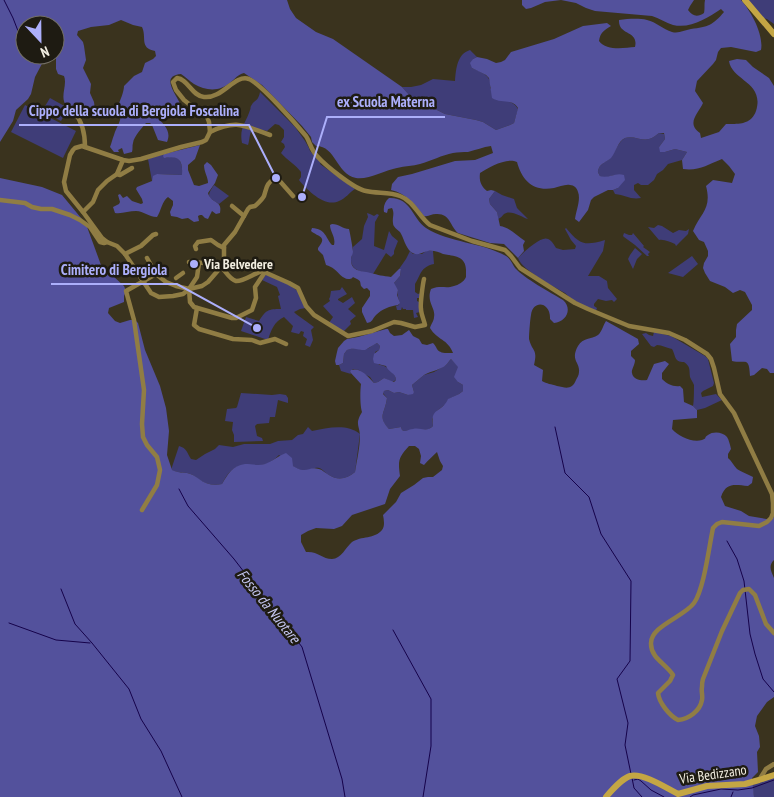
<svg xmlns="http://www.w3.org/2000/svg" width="774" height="797" font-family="'PT Sans Narrow',sans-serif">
<rect width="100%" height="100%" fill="#3a331e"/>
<g fill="#3f3d78">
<polygon points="748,0 774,0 774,24 767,19 763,18"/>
<path d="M470 50 477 57 473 59 472 68C482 73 492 75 490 88 495 92 499 96 504 99 510 103 514 102 518 109L514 123 510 125 496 130 483 122 476 120 445 114 411 97 402 87H411L421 85 433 79 455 81C456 69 457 54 470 50Z"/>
<path d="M260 92 295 127 305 141 309 148 310 151 321 162 320 164 355 189C350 192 345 199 339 201 325 208 307 190 299 180L301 177V172C296 165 287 160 281 153L285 147 284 144 281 142 284 137V130L279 125 275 124 267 131 253 128C249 133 250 139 248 145L242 143C239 128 246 123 250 110 251 109 250 107 251 106 255 99 258 102 260 92Z"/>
<polygon points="50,98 68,108 61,121 42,111"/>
<polygon points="25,105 76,131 63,158 11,132"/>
<path d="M659 133 664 134 665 139 659 147 665 152 675 149 687 152 682 160 668 164 663 170 657 174 654 180 648 185H641L638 183 634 185V190L641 198C631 200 625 195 615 194L613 190 618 188 614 175 604 178 600 176C598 172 597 172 599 168 601 163 607 162 611 157 615 152 619 141 625 138 633 135 641 141 649 139 653 138 656 135 659 133Z"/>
<path d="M164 154 166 158C180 153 183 164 182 175L157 174 152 181 148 159Z"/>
<path d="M214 185 229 196 219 204C208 197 206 197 214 185Z"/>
<path d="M495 191 502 195 514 199 517 208 528 219C522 217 510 209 504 214 502 216 501 218 498 219L497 212 490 204 489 199Z"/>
<path d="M367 213 370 214 374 216 377 214 379 215 375 222 374 246 384 250 389 231 392 236 398 241 394 251V254L391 257 386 253 373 274C365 273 351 271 351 260 351 255 353 252 353 247L362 239 364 226 368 217Z"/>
<path d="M658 225 662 226 673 233 679 230 686 231 689 229 688 234 676 246 675 244C670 242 664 239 659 240L648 227 654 228Z"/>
<path d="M566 228C580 245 585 246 605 240L603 251 588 276H599L607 281 608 288 617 299 614 302 612 300 606 301 598 299 594 304V306L597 308 596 311C585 307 573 301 565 293 554 287 522 270 518 258 523 253 528 248 534 244 544 237 549 235 556 248L563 250 575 249 576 246 571 240 565 229Z"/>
<polygon points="624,233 629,235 632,235 633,233 644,246 643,247 650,252 648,254 649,256 647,256 635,245 624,237 623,236"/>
<polygon points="635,248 642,254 637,259 633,269 628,259 630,255"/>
<path d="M410 251 413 254H422L426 251H433L434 264C420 267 421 275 415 284V292L418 294 421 293 419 298H417V301L419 302 420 312 416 313 418 317 414 318 413 310H406V309H403L402 307 401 310H397L396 306 399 305C400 299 396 296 398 290L394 285V283L400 276 401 269H399L406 259Z"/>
<polygon points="692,256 698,264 683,277 668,273"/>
<path d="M266 274 290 285 300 293 306 308 300 309 294 312 296 314 314 327 311 330 313 340 310 347 305 345 307 339 303 336 304 332 301 331 299 334 291 332 293 326 284 317C274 322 271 330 268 340L241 331 246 317 259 321C266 310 268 309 281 309L278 296 280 295 277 287 262 280Z"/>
<polygon points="342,287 347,294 338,299 338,300 343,303 352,297 355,303 348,309 356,316 350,321 351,324 343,332 329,323 333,317 323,306 330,301 329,299 330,297 331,291 340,290"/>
<path d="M654 332 671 336 705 356 708 359 714 383 713 386 703 391 701 393 702 397 716 394 722 400 705 408 697 410 693 406C694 403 694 388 694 385 693 382 691 380 690 377 689 370 691 367 684 362 674 362 676 356 672 349 667 348 662 345 657 345L654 347 651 346 642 334 646 333 649 335 653 336Z"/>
<path d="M377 343 380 346 379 350 375 352 379 365C386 365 396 373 396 380L392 382 384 378 378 382 374 383 370 377 364 374 359 370 353 369 350 372 351 374 341 371 339 365 343 363 344 354 347 350C351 348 358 348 362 350L369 348 373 345Z"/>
<path d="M451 359 459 367 458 382 463 385V391L459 394 449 399 446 404 438 410 432 419 433 426C427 432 424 429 417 429 413 429 408 431 404 431L402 430 401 427 389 429C377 416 385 414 387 398L383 393 384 391 388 390 394 393 399 392 408 395 414 392 412 385 424 375 434 372 446 365Z"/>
<polygon points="241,393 272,395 280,394 286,395 288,398 288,403 278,400 275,417 270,417 269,423 257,424 255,426 257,436 262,438 263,441 234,442 234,435 232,430 233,422 225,421 227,409 236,408 237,407"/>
<path d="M308 427 312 431C327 428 347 423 360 434L355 472C347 479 338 481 329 475 325 473 323 469 319 468 314 467 312 470 307 471 297 472 287 461 279 455 274 460 269 464 262 465 251 467 240 462 231 471 227 474 224 480 222 484 214 486 205 484 198 479 195 476 192 474 187 473 180 472 179 473 171 470L179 446C187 448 187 453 191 459L196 460 205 454 215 449 219 445 233 447 244 444H270L278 441 292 440 298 435 303 434Z"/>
<polygon points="774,777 774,797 754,797 752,785"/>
</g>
<g fill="#53519c" fill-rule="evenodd">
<path d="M0 0H287L290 9 296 18 316 32 333 39 402 87 411 97 445 114 476 120 483 122 496 130 510 125 514 123 518 108C512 98 501 104 492 98L489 78 486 75 472 68 470 63 473 59 477 57 487 59 496 63 501 62 505 60 511 52 554 39 583 26 607 23 611 26C604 30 600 33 599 41 606 51 624 48 635 47 639 30 618 36 619 20 628 19 638 18 647 20 656 22 663 29 672 32 679 34 684 30 691 29 708 27 713 25 724 12L721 9C707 18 691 29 673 25 666 23 659 18 652 16L595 11 586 8 576 3 561 0 545 2 531 8 526 9 522 5V0H694L690 6 688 10C693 17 698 17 704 13 705 8 704 4 705 0H741C751 11 764 35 761 50L756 52 731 47 721 48 718 52 716 60 713 64 697 81 695 91 703 103C698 114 686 123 700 133L701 138 719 132 726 124C738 124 751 125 756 111 765 82 732 81 729 61L737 59 746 60 753 67 769 78 774 86V373H770L767 369 762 368 754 375 750 376C749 356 746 364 732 361L730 344 736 337V330L737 324 752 310V305L745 292 740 290 733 293 725 287 710 281 705 273 703 268 704 263 708 256V251L704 242 699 240 693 231C701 212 712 209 706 186L713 180 732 183 735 174 729 166 722 159C707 165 699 171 683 169L682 160 687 152 675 149 665 152H660L659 147 665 139 664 133H659C656 135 653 138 649 139 641 141 633 135 625 138 618 141 616 152 611 158 607 162 601 163 599 168 597 172 598 172 600 176 608 179 615 172 624 175L625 180 618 188 613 190H608L594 197 591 200 588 210 579 222 575 219C576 211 581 199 578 192 577 188 574 185 570 185 565 184 559 187 554 188 534 192 522 181 517 162 507 157 489 167 480 173 479 181 481 186 487 191L491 190 495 191 489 199 490 204 497 212 500 226C509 227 517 236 525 241L523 245 524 251 518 258 504 244 490 243 458 233C450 226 450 213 436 214 431 214 429 217 424 216 414 204 406 193 391 190L392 184 398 177 412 174 455 161 475 160 493 153 491 146C483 147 476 150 468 152 463 152 458 152 453 153 442 155 431 161 420 164 413 166 405 166 397 168 386 170 368 180 356 178 336 174 336 146 316 146L312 142 311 137 302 126 262 85 244 73C237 75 236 78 231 82 220 92 206 91 194 84 189 81 186 77 181 74 158 76 179 97 182 108L177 111C167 110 163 106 157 116 163 125 172 130 167 142L158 140 152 125 150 123H146C142 128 134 136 133 143 132 146 133 149 132 152L124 154 122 148 118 150 119 152H114L110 147C112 142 112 140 114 135 117 125 125 117 118 107 120 100 124 92 124 86L134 76 142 72 145 63 153 59 156 56 155 51C139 48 147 37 142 27L133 25 121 20 109 25 91 27 78 31 77 35 83 42 84 46 86 60 83 68 91 84 90 93 94 102 95 110 84 107C79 109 73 112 68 107 58 99 68 86 64 76L58 74 56 69V57L53 55H55V25H25V55H48L46 56 35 77 31 94 28 99 16 110 13 121 0 142Z"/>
<path d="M200 145 195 159 188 165V170L194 185 199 186 208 183C208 177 204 172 204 165L207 162 211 165 218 175 215 183 208 193C211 204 223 200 220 213L216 214 212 211 208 219 205 218 202 215H200L198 216 199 221 194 222 188 218 182 219 177 217 171 216 170 212 173 205V201L168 197C162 201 161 211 157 217 148 217 144 211 136 211 129 211 122 214 115 213L113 207 119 204 120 202 118 195 120 194 123 198 127 196 132 201 141 204 143 203 142 199 136 189 137 187 152 181 153 176 157 174 182 175C183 160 179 155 164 158L163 156 164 154Z"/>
<path d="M0 178 42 187 62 195 86 224 101 265 124 286 126 291 124 296V302L109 308 108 313 115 321 120 323 130 320H135L138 323 145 350 160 386 166 408 169 431 167 455 172 470C179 473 180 472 187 473 192 474 195 476 199 479 205 484 214 486 222 484 228 474 232 466 245 464 252 464 258 466 265 464 273 461 278 456 286 453L292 458 293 466C308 475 307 466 319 469 323 470 325 473 329 475 338 481 347 479 355 472 357 460 360 447 360 435 359 424 355 424 362 412 360 406 360 391 361 384L350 372 351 370C360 367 368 376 374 383L378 382 384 378 394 382 396 380C396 373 388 372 386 366L374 363 373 359 374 354 379 350 380 346 377 343 365 350C358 350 354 347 347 350L344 354 343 363 339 365H336L335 361 337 352 338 348 344 341 347 339 358 337 386 329H388L390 333 394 336 402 335 409 330 413 336 419 339 422 344 427 345 433 343C435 345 436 347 437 349 440 354 448 353 453 353 448 339 437 340 430 328 431 324 434 321 434 317 436 308 426 302 431 289 441 285 446 289 454 286 458 285 464 282 466 277 466 277 466 270 466 270 466 256 454 256 443 254 439 252 433 250 428 251 422 252 418 257 411 252 405 247 404 238 400 232 397 229 393 227 393 223 392 217 395 214 392 208L388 209 387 213 384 212C383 207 385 201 389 198 411 197 412 218 426 228 450 243 481 242 506 256 511 259 512 264 515 268 525 279 550 292 563 300 573 309 566 322 554 323L550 319C551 302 533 299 531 315 530 320 529 335 529 339 532 352 538 348 534 365L543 370 542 381C547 384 551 384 557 386 566 388 572 390 576 380 577 378 579 375 579 372 580 362 570 360 578 346 583 337 591 340 598 335 602 332 603 325 606 321L638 339 639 344 631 351V356L635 360C635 365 631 370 632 373 633 380 642 381 647 380L654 364 665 361 669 364 662 373V379C667 384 673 387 680 386L683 389 684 402 693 406 697 410V418L673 420 672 429C678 436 692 443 702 440 708 438 703 438 708 435 713 431 723 432 727 437 729 440 730 445 731 449L728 454V458C732 461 733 465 737 469 741 472 748 474 753 477L752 483 748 486C735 485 726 482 721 497L725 506 741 511 749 516 772 520 774 516V560C768 566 771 571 774 578V697L767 702 757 716 755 726 759 736 760 747 757 752 758 772 752 778 754 797H0ZM451 359 458 367 454 377 458 382 463 385V391L459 394 448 399C442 413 430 407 433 426 426 433 421 427 413 429 410 429 407 431 404 431L402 430 401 427 389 429C377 416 385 414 387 398L383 394 384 391 388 390 394 393 399 392 408 395 413 394 414 392 412 385C416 382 420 378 424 375 430 371 441 370 446 365 448 363 449 361 451 359ZM409 446H415L419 449 421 456 420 463 424 465C428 460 433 456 437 452L440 461 443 466 442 470 433 477H428L423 478 414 485 401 493 396 502 383 515C384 520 385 526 382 530 375 539 361 536 352 542 346 547 341 559 332 559 322 559 318 551 306 552L301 542V535L308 531 316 528 334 529 342 526 352 515 385 504 390 489 400 476C398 461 398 458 409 446Z"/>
<path d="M332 224C339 224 343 229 349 229 350 233 353 249 353 252 352 257 351 255 351 260 351 272 363 271 371 273 378 275 383 276 391 277L399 269H401L400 276 394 283 398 290 397 295 400 303 398 305C390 306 382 309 376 315 372 319 373 322 367 323L362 312V308L370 296V291L367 288 364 289 361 286C360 282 361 281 357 279 350 275 355 279 348 279 343 279 338 272 334 269 332 267 329 266 326 265L323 255 318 250V248C328 236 318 237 311 231L312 228C326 229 325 237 332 245H334C336 237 330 232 330 225Z"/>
</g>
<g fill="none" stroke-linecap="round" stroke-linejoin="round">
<g stroke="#15024a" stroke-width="1">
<polyline points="4,0 13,18 25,49"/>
<polyline points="555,427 565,473 589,497 601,534 631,581 630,661 617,679 628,723 625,745 631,774"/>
<polyline points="179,489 188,506 234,559 302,647 342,779 345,797"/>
<polyline points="727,541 737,559 744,581 750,634 755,654 763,679 774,692"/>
<polyline points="61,589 75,624 92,643 129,689 141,719 161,751 182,797"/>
<polyline points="9,623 56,640 90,643"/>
<polyline points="393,630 431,699 431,746 423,797"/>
<polyline points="632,778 634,788 642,797"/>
<polyline points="634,780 638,779 641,781 651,790 664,797"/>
<polyline points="690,797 693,795 721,789 738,790 752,788 774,780"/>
<polyline points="731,797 733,792"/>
</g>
<g stroke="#907d44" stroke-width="4.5">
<path d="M74 112C82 121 85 135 85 147"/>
<path d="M210 132C237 119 244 126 270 135"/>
<polyline points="117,174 120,175 132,168"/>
<polyline points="0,200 25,203 32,207 41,209 52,209 70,215 80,220 90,227 100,242 104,243 107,242"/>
<polyline points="232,206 244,216"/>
<polyline points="83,212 93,202 98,190 107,181 117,174 123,160"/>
<polyline points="196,249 195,246 198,242 211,240 218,245 224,248"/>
<polyline points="125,254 141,246 153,235 156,234"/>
<path d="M147 258 156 274 166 282 176 286 189 289 202 286 208 282 221 267 224 261V245L235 232 248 209 250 207 255 206C258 203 262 200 264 196 267 187 266 184 275 178L278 179 293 196"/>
<path d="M189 262C199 263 212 262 221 267 226 271 229 279 236 281 242 282 255 273 262 271L289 283 298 288 306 306 314 315 348 336 372 331 394 322 401 323 415 327 425 325C424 320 421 314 421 309 420 304 423 283 424 279"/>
<path d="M199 263 197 277 189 289 183 294 173 296 159 297 151 293 125 254 117 246 107 242 102 238 83 212 66 191 64 182 70 155 73 150 75 148 82 146 123 160 129 161 141 159 181 147 202 142 206 140 210 132 209 122 206 114 204 111 189 104 184 100 176 90 173 82 177 78C188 79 192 96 204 97 223 99 234 74 249 79 261 84 296 124 306 136 310 142 311 150 317 156 325 165 354 189 366 191 377 194 389 191 400 196 414 201 419 217 430 225L472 241 505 250 511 256 520 268 575 303 588 309 629 326 669 333 685 340 707 354 711 359 714 368 720 394 734 413 772 494 773 503V513L771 518 767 522 759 526 722 522 717 524 713 528C709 547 704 589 694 603 684 617 650 626 651 644 651 658 666 664 673 675L670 681 658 693C659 703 670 716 678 720 689 719 700 711 702 700 703 696 701 691 702 687 702 684 702 682 703 679L722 631 740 593 743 590 749 589 755 595 766 624 774 633"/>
<polyline points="176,278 183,273"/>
<polyline points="189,289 190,302 194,307 232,318 236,318 252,310 256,298 255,287 265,272"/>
<polyline points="197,308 194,325 199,329 233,339 252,340 260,343 275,339 286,344"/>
<polyline points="142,510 157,485 160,470 157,457 147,445 143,437 142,424 144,390 134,320 126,291 156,274"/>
<polyline points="759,780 766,769 774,764"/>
</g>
<g stroke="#c4a644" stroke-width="6">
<polyline points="745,0 774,34"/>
<path d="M606 797C611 791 623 778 630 776 644 773 666 788 678 794L707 786 745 784 759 780 774 775"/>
</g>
</g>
<circle fill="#acaffb" stroke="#1e1b12" stroke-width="2" cx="194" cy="264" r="5"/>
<g text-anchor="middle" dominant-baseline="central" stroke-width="5" stroke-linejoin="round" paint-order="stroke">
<g font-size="14" font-weight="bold" fill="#f2eee1" stroke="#1e1b12" text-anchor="start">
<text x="204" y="264">Via Belvedere</text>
</g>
<g font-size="14" fill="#f2eee1" stroke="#1e1b12">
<text transform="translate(713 774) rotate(-8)">Via Bedizzano</text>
</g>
<g font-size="15" font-style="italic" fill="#c5c7f2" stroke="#1e1b12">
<text transform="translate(269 606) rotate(51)">Fosso da Nuotare</text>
</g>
</g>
<path fill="none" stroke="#acaffb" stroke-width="2" d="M302 197L327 117H445M276 178L249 125H19M257 328L177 284H51"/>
<g fill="#acaffb" stroke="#1e1b12" stroke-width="2">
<circle cx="302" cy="197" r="5"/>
<circle cx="276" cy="178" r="5"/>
<circle cx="257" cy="328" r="5"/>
</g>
<g font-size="15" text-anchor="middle" font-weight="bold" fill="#acaffb" stroke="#1e1b12" stroke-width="5" stroke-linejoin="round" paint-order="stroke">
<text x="386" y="107">ex Scuola Materna</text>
<text x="134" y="116">Cippo della scuola di Bergiola Foscalina</text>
<text x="114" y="275">Cimitero di Bergiola</text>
</g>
<g transform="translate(40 40) rotate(158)"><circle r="24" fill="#1e1b12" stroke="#736f65"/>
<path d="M0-4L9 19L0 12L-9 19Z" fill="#acaffb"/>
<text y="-8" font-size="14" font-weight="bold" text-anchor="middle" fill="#f2eee1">N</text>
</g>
</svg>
